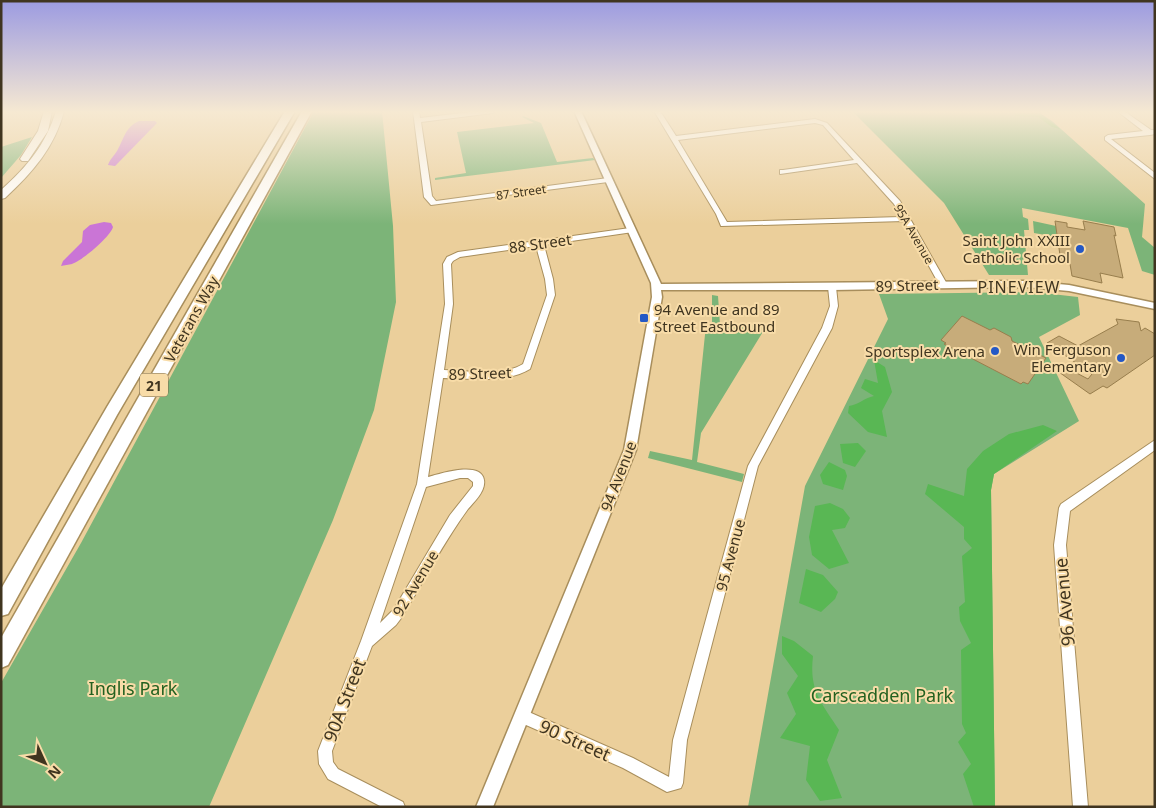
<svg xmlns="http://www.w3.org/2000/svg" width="1156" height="808" font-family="'Noto Sans',sans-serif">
<rect width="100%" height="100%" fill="#ebcf9b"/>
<g fill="#7cb478">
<polygon points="314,111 382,111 393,226 396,302 374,410 333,520 209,807 1,807 1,683 81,543"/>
<polygon points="852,111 1037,111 1052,121 1145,204 1142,237 1155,248 1155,275 1142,271 1128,228 1022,208 1023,217 1028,219 1029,230 1024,230 1028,275 989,275 944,203"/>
<polygon points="523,116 541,123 557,162 593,158 595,160 435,180 435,178 466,173 457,132 534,123 522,117"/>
<polygon points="32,137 21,155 1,178 1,147"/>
<polygon points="1033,221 1056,226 1057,237 1034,233"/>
<polygon points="1034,292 1078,297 1080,315 1039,337 1079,421 994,474 991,490 995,807 748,807 805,486 888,319 879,294"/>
<polygon points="712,295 718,296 720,325 767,325 701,433 697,462 744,474 742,482 648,458 650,451 692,460 706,325 712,324"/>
</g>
<g fill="#59b754">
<polygon points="1009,111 1037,111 1060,129 1052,127 1038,117 1015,116 1015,113"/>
<path d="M874 360 885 367 892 392 882 411 887 437 868 432 848 413 849 406C858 405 864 398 874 396L861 388 865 379 878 383Z"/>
<polygon points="1043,425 1057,431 994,474 991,490 995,807 974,807 963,774 971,764 958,742 966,733 962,724 961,650 971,643 960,621 959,607 965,602 962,556 972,548 964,539 964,527 925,494 928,484 964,496 967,469 983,451 1009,434"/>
<polygon points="858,443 866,451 855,467 843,463 840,444"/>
<polygon points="829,462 845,470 847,476 843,490 823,484 820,475"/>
<polygon points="830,503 843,509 850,518 845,528 832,530 849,563 829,569 812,555 809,537 815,506"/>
<polygon points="806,569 823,575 838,592 835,599 821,612 799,603"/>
<path d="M782 636 794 641 813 656C809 691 821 702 839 730L827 760 842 798 820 801 806 780 810 746 780 738 796 714 787 693 798 676 782 654Z"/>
</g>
<g fill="#ca75d6">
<path d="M139 121H155L157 123 118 163 115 166 108 165C110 159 114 156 117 151 124 139 125 127 139 121Z"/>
<path d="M104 222 111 223 113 227C110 237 83 260 72 264 69 265 64 265 61 266L63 261 82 242 83 231 90 225Z"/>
</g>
<g fill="#c7ac7a" stroke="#987e4d">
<polygon points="1055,221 1067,223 1067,227 1085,230 1083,221 1114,227 1116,236 1114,235 1123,278 1100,273 1102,283 1072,276 1070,264 1061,262"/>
<polygon points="962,316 990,330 994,328 1011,337 1012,341 1046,358 1028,384 1023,382 1021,384 944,344 946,343 941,340"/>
<polygon points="1116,319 1139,322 1141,331 1145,328 1155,334 1155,355 1107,388 1103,386 1090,394 1056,370 1063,366 1088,379 1092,374 1047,343 1059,336 1078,346 1118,324"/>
</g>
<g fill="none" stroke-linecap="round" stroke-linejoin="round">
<g stroke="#a88e5c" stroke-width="2">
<g id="minor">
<polygon points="413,111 419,111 420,118 479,111 496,111 493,113 421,122 432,196 436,201 608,178 612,180 608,182 431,205 424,197"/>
<path d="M654 111H660L676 136 815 119 827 123 900 201 947 284 946 286H940L904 221 721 226 716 214ZM815 123 823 125 854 160 783 170H780V174L857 163 894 204 901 217 727 222 678 140Z"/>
<polygon points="1117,111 1124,111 1151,130 1155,130 1155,134 1150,135 1111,139 1155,173 1155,179 1105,140 1105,137 1108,135 1143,131"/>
<path d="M630 228 634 230 633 232 544 245 553 279 555 295 530 369C506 384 470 378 443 378L428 477C439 474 481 460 484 480 486 491 474 502 468 509 443 543 424 581 402 617L396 625 372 646 332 751 333 762 338 769 403 802 405 807H382L328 779 319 764 318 751 361 641 417 484 445 304 443 264 447 257 458 252ZM536 246 545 279 547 295 523 364C504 376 466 371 444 370L453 304 451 264 453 261 460 257ZM460 478H468L473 482V486L450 515 394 609 380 623 426 487Z"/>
<polygon points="832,284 836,287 838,306 832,328 758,466 687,740 683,783 681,788 667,792 623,768 517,721 515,716 517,711 522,709 633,758 669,777 673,740 748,466 822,328 830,306 828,287"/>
<polygon points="1155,440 1155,450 1070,511 1066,545 1088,807 1073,807 1054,545 1059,508 1061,504"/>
</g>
</g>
<g stroke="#a88e5c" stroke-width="3">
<polygon id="tertiary" points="574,111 581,111 661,284 1026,281 1069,285 1155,303 1155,309 1069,291 1026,287 832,290 661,290 662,297 636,450 493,807 476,807 624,450 652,297 651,283"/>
</g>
<g stroke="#a88e5c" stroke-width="2">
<g id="secondary">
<polygon points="44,111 52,111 48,131 28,161 22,161 20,159 38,131"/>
<path d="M56 111H64C55 147 32 173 5 198L1 199V190C27 167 46 144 56 111Z"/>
</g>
</g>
<g stroke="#a88e5c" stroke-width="3">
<g id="primary">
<polygon points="285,111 295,111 117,415 8,614 1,616 1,589 107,407"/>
<polygon points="302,111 312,111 8,665 1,668 1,638"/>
</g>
</g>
<use href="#minor" fill="#fff" fill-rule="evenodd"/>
<use href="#tertiary" fill="#fff" fill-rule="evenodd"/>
<use href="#secondary" fill="#fff" fill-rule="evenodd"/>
<use href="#primary" fill="#fff" fill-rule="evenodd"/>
</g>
<linearGradient id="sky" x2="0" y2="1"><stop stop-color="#9c9be1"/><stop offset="0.5" stop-color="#f6e9d2"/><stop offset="1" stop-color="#f6e9d2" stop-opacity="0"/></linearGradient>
<rect width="1156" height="224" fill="url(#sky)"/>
<g fill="#2458c5" stroke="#f8dca8" stroke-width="2">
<circle cx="1080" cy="249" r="5"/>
<rect x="639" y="313" width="10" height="10" rx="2.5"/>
<circle cx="995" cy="351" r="5"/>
<circle cx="1121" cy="358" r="5"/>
</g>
<g text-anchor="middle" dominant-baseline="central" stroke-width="4" stroke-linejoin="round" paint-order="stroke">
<g font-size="12" fill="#403520" stroke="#f8dca8">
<text transform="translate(521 192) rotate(-8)">87 Street</text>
<text transform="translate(914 234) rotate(60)">95A Avenue</text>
</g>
<rect fill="#f8dca8" stroke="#776749" stroke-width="1" x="140" y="373.5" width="28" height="23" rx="4"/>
<g font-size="14" font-weight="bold" fill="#403520">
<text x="154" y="385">21</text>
</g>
<g font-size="15" fill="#403520" stroke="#f8dca8" text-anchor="end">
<text x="1070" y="240">Saint John XXIII<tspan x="1070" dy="17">Catholic School</tspan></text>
<text x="654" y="309" text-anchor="start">94 Avenue and 89<tspan x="654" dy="17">Street Eastbound</tspan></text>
<text x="1111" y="349">Win Ferguson<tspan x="1111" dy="17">Elementary</tspan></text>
<text x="985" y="351">Sportsplex Arena</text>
</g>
<g font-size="15" fill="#403520" stroke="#f8dca8">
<text transform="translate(540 243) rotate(-8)">88 Street</text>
<text transform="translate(907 285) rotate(-2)">89 Street</text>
<text transform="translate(191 319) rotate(-61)">Veterans Way</text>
<text transform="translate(480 373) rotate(-2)">89 Street</text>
<text transform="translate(618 476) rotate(-69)">94 Avenue</text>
<text transform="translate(730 555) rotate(-75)">95 Avenue</text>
<text transform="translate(415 583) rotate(-59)">92 Avenue</text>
</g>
<g font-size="16" letter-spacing="1" fill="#403520" stroke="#f8dca8">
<text x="1019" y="287">PINEVIEW</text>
</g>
<g font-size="18" fill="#403520" stroke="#f8dca8">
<text transform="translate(1064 602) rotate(-95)">96 Avenue</text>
<text transform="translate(344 700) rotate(-69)">90A Street</text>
<text transform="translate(575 740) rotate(24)">90 Street</text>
</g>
<g font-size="18" fill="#236120" stroke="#f8dca8">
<text x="133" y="688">Inglis Park</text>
<text x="882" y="695">Carscadden Park</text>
</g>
</g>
<rect width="1156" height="808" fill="none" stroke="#403520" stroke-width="5"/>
<g transform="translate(45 763) rotate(134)" stroke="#f8dca8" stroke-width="4" paint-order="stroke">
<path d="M0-4L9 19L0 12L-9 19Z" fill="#403520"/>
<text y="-8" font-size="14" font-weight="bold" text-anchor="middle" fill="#403520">N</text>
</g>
</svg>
